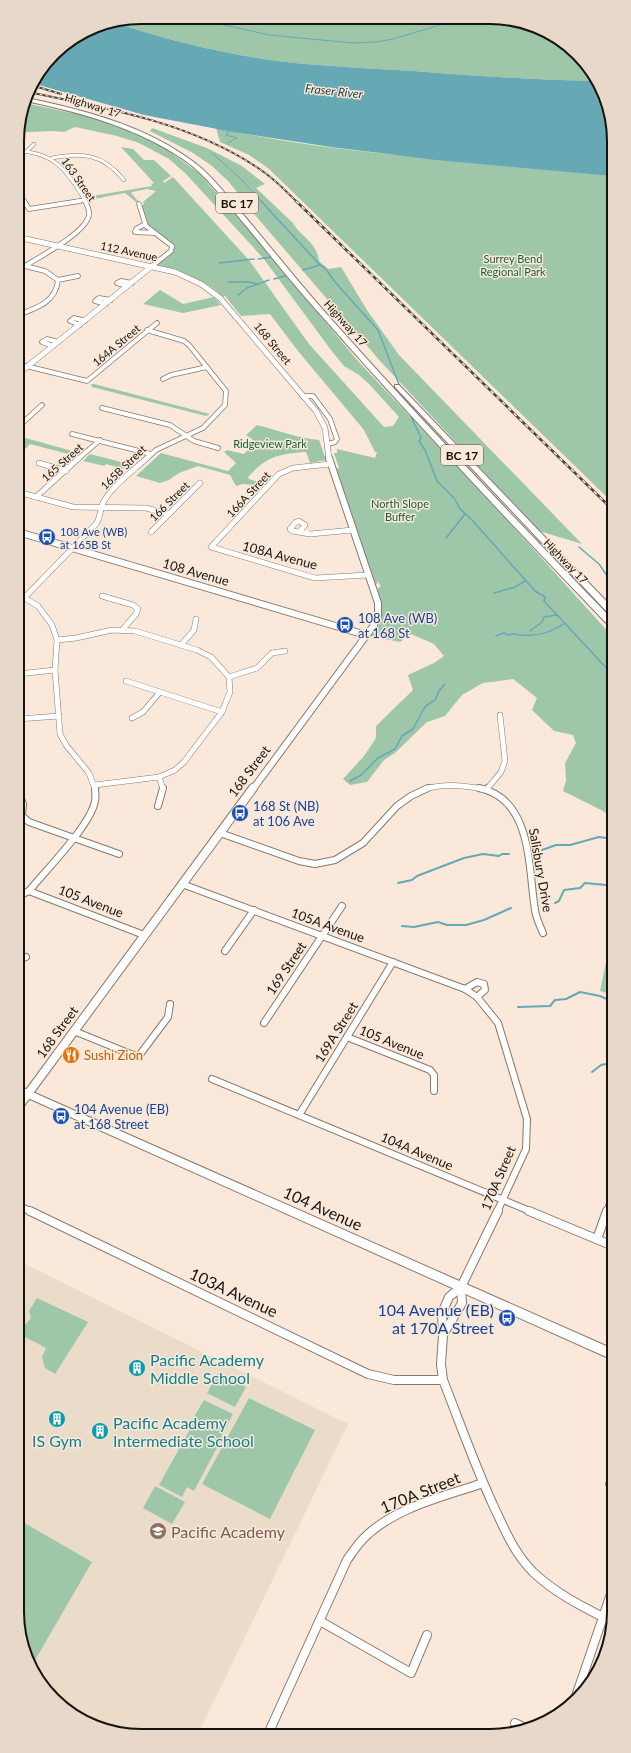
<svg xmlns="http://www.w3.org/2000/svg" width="631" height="1753" font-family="Lato,sans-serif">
<rect width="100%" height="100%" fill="#fae9da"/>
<polygon fill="#ebdcc9" points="19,1261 348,1424 198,1734 117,1734 86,1723 53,1700 33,1674 19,1637"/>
<g fill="#9ec7aa">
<path d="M141 17 515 19 552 33 578 53 598 81C537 80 476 76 414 71 378 69 341 67 305 64 241 58 175 43 113 22Z"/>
<path d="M25 103 90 117 128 131 163 147 199 173 280 266 286 275 357 360 508 521 612 636 613 831 605 812 563 791 566 781 565 763 576 743 573 735 554 731 532 710 537 698 513 679 483 683 462 695 445 716 427 722 395 753 384 760 367 782 350 785 343 779 364 756 376 738V726L413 690 408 675 434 663 444 656 434 644 411 634 400 642 371 636C384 618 383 609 377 589L381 586 377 581V584L375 585 336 469 339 468 334 453H337V449L375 458 377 452H375L364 430 298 351 270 314 241 316 225 296 223 297C203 277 183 275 158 265V263L172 251 174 247C170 236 153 235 147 224 144 219 143 212 141 206L144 204 143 202 156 191 147 189 132 192 131 193 139 202H136L125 193 94 199H87L86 197 152 186 151 184 154 183 121 147 133 149 144 160H154L171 176 163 181 164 183 173 177 249 260 309 344 384 427 393 426 399 417 370 385 359 375 344 366 331 350 263 258 186 174 169 159 139 143 117 136 75 127 64 132 52 131 29 132 17 134Z"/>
<path d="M152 128 207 148 242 166 265 184 256 188 293 223C301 237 317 242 319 261L328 269 341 267 367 310 399 355 582 544 539 531 381 362 255 215 229 182 212 166 193 153 150 131Z"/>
<path d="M216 128C346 156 480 161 612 176V502L268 168 249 155 220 142Z"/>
<polygon points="160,290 183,304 214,297 221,305 183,313 143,304"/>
<polygon points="91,384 94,384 210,414 206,416 92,387"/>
<path d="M257 425C278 430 297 438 319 440L326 460 310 463 306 452C279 454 267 456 248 477L249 479 265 484 262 486 243 484 236 486 230 475 198 466 179 473 169 480 160 483 136 476 161 453 228 471 236 463 224 452 227 450 244 454 256 442 246 435Z"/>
<polygon points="18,436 80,453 76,456 30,444 25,449 18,447"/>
<polygon points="90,454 133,465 128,470 106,464 104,466 83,461"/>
<polygon points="613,928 613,995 600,991"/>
<path d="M37 1298 88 1322 55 1374 45 1368 42 1357 46 1348 21 1335C21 1326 27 1324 31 1318L29 1311Z"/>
<polygon points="218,1374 246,1387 235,1407 207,1393"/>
<polygon points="249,1398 315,1430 270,1519 202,1484"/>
<polygon points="204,1400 233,1414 221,1437 222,1438 194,1491 187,1487 182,1497 159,1485 193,1424 191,1422"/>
<polygon points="155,1486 185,1502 172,1524 143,1508"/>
<polygon points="21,1521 92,1562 31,1667 19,1637 19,1524"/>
</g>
<path fill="#66a8b3" d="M113 22C175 43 241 58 305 64 341 67 378 69 414 71 476 76 537 80 598 81L612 116V176L436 160 331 147 233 132 144 115 32 83 59 48 94 26Z"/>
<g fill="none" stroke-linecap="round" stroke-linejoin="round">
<g stroke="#66a8b3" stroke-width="1">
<polyline points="189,17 269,35 353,43 376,42 393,39 460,19"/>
<polyline points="228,143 237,138 226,135 229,130"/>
<polyline points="212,153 239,177 262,202"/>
</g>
<g stroke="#66a8b3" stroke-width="1.5">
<polyline points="261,201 320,265 325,268 335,282 378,330 400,387"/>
<polyline points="258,259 272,257"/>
<polyline points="219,263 254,259"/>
<polyline points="303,270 320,265"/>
<polyline points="274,279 285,276"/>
<polyline points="228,282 249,282 257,284"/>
<polyline points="238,295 247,288 269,280"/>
<polyline points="402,393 406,402"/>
<polyline points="410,414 421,438 419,441 425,450 437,481 454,498 460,509 473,521 535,591 545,597 544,601 612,674"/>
<polyline points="446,538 465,514"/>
<polyline points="579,547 599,564 612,583"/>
<polyline points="494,593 515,587 525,581"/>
<polyline points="530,631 542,622 544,617 557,615"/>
<path d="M496 636 504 633 508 635C514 633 515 634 520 635 536 637 552 632 565 623"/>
<polyline points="350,781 361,775 378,758 395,749 402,736 413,729 423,710 427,705 435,700 439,691 445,684"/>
</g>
<g stroke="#66a8b3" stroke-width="2">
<polyline points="542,850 556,845 570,845 599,837 613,839"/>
<polyline points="398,883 412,880 417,876 464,858 483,854 499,856 502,854 509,854"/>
<polyline points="555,903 559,901 564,890 580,888 585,883 606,885"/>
<polyline points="402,926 414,927 438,922 447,925 466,925 484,920 511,908"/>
<polyline points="608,933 613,933"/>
<polyline points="518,1007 550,1006 555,1000 566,999 580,992 600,996 613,1002"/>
<polyline points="592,1072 601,1065 611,1063 613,1059"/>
</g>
<g stroke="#88796b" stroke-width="4">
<g id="minor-far4">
<path d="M17 151C55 152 67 171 86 202"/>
<polyline points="27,151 34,144"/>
<path d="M52 158C83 152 103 154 124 180"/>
<polyline points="17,189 25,202"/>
<polyline points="73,202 84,200"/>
</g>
</g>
<g stroke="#88796b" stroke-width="5.5">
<g id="minor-far3">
<polyline points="24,201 29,209 80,201"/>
<polyline points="139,204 146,226 172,246 171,251 152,266"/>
<polyline points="145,224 136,229 135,232 154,233"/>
<polyline points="17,264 45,271 58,280"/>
<path d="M17 271C33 260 86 234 89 215 90 210 87 205 85 201"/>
<polyline points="58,280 78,276"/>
<polyline points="127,286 117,283 121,281 132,283"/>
<polyline points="106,304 95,301 99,298 111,300"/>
<path d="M18 315C37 308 56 302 58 280"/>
<polyline points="80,325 70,321 74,318 85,321"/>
<polyline points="53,346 42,342 47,339 58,342"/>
<polyline points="18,364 87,381 157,323"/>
<polyline points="163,379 171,375 207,367"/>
<polyline points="302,396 313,396 330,419 337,439 335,442 328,444"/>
<polyline points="102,408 170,425 194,441 218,448"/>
<polyline points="18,427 42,405"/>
<polyline points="72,434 151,454"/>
<polyline points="78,459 100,440"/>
<polyline points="146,459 156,450 203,428 225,405 226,391 189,345 184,341 147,330"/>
</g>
</g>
<g stroke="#88796b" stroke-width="6">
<g id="minor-far2">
<polyline points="39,463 66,471"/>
<polyline points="330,464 293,468 279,474 211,547 315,578 368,575"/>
<polyline points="18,492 73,507 146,508 168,514"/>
<polyline points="36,497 79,458"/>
<polyline points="151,532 200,483"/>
<polyline points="299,532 305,525 299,521 296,522 290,529 292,531 310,534 353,530"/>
<polyline points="18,594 38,606 52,625 57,640 55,670 60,734 66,745 89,773 95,789"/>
<path d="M26 596 96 524C101 517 100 508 104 501 114 484 133 471 147 458"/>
<polyline points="102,596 133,605 138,609 136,614 123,629"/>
<polyline points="57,640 76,638 112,630 135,631 197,650 211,657 229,677 230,692 222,712 184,762 175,770 159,777 95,785"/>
<polyline points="181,645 194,630 196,619"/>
<polyline points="18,674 55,670"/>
<polyline points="229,677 257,668 272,653 285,651"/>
<polyline points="126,681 222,712"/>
<polyline points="132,718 143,712 160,692"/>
<polyline points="18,719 59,716"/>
<polyline points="159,777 163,789"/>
<path d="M425 789C446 783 463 786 484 789"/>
<polyline points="487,789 501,772 505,761 500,715"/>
</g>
</g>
<g stroke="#88796b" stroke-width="8">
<g id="minor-far1">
<path d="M479 788C533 799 528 868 535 910 536 918 540 926 543 933"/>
<polyline points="487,790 488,788"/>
<polyline points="19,793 23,804 22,816 29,822 119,854"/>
<polyline points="158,806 163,788"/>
<polyline points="220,833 299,861 315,864 335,860 363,843 397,806 411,796 428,788"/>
<polyline points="182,884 465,989 477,997 498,1023 527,1119 526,1149 497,1212"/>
<polyline points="29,891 144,935"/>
<path d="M18 896 29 891C45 871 91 825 95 801 96 797 95 792 95 788"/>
<polyline points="225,951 254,910"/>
<polyline points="18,960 26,957"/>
<polyline points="465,989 477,982 484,984 485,990 477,997"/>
<polyline points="264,1023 342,906"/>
<polyline points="74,1031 138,1057 168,1017 170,1004"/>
<polyline points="347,1037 430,1070 434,1075 434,1091"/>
<polyline points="212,1079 532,1212"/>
<polyline points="299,1115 393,962"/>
<polyline points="19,1206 32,1212"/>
<polyline points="607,1212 613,1195"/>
</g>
</g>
<g stroke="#88796b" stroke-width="10">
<g id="minor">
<polyline points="30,1211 368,1374 394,1380 443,1380"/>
<path d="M498 1211 461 1287 449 1297 442 1313 443 1335 441 1364 443 1380C460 1423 475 1466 494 1507 506 1532 514 1553 533 1572 556 1594 585 1608 613 1622"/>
<polyline points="529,1211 613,1246"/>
<polyline points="597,1239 607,1211"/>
<polyline points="443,1335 462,1303 461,1287"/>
<polyline points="610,1484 614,1486"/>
<polyline points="320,1621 411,1673 427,1635"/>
<polyline points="574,1702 614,1585"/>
<polyline points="515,1723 527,1729"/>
<path d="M268 1734 347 1560C352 1553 357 1545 364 1538 395 1507 443 1497 483 1483"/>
</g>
</g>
<g stroke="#88796b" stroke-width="6">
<g id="tertiary-far2">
<polyline points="17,237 175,272 201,284 220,298 316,411 325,428 329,459"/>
<polyline points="18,374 152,266"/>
</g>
</g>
<g stroke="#88796b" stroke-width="8">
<g id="tertiary-far1">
<polyline points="18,532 366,635"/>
<polyline points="253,789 374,625 378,615 378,603 329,458"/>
</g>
</g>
<g stroke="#88796b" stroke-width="10">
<polyline id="tertiary" points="19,1106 253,788"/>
</g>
<g stroke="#88796b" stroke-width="2">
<polygon id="secondary" points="19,1086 613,1349 613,1360 19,1094"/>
</g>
<g stroke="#88796b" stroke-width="2">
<g id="trunk">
<path d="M27 98C84 110 143 125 191 160 211 174 225 194 241 212 269 245 295 278 324 311 417 416 514 518 612 619V627L609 626C510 523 413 420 319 313 290 281 264 247 236 214 221 196 206 176 187 162 139 128 82 113 26 101Z"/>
<polygon points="395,385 399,385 612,607 612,614 609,614 395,387"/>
</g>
</g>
<use href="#minor-far4" stroke="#fff" stroke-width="3"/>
<use href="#minor-far3" stroke="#fff" stroke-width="4"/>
<use href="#minor-far2" stroke="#fff" stroke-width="5"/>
<use href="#minor-far1" stroke="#fff" stroke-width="6"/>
<use href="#minor" stroke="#fff" stroke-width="8"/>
<use href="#tertiary-far2" stroke="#fff" stroke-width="5"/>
<use href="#tertiary-far1" stroke="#fff" stroke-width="6"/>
<use href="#tertiary" stroke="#fff" stroke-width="8"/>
<use href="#secondary" fill="#fff" fill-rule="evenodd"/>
<use href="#trunk" fill="#fff" fill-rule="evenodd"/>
<g stroke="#4c443c" stroke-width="2">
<g id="rail-far1">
<polyline points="31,85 61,94"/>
<path d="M28 92C106 108 188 122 255 166 271 176 284 189 297 202"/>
</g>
</g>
<g stroke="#4c443c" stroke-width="2.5">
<polyline id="rail" points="296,201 612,509"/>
</g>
<use href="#rail-far1" stroke="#fae9da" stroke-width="1" stroke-dasharray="3" stroke-linecap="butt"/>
<use href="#rail" stroke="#fae9da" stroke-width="1.5" stroke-dasharray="4" stroke-linecap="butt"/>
</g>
<defs>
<g id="bus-disc" transform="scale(0.9)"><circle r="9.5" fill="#1a4fb4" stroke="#fae9da"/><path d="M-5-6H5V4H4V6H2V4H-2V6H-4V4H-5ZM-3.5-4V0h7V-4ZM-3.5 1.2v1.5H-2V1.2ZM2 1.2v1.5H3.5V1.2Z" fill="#fff"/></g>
<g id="restaurant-disc" transform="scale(0.9)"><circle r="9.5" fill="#e8710a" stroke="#fae9da"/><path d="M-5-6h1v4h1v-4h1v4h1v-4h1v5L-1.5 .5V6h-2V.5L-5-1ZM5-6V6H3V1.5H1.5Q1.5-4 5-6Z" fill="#fff"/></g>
<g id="building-disc" transform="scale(0.9)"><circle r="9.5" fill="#0f9aa8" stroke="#fae9da"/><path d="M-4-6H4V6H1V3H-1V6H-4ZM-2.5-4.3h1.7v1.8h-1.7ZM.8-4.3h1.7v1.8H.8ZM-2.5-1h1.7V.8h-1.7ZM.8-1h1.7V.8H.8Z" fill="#fff"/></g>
<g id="school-disc" transform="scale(0.9)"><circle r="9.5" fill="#8d6e63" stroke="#fae9da"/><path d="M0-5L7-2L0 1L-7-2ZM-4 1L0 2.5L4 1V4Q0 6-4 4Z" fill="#fff"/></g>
</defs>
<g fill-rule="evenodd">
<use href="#bus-disc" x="47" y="537"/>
<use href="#bus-disc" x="345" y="625"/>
<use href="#bus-disc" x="240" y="813"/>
<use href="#restaurant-disc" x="71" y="1055"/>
<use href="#bus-disc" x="61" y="1116"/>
<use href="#bus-disc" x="507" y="1318"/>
<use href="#building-disc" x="137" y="1368"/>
<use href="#building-disc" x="57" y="1419"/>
<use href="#building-disc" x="100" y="1431"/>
<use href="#school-disc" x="158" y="1531"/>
</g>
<g text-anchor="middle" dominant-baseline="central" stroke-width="3" stroke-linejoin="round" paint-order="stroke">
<g font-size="11" fill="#19130e" stroke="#fae9da">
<text transform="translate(93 105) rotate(17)">Highway 17</text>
<text transform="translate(79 179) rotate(55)">163 Street</text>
<text transform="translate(129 251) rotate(12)">112 Avenue</text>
<text transform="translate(346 323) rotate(48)">Highway 17</text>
<text transform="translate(273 343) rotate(50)">168 Street</text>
<text transform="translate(116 345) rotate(-40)">164A Street</text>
<text transform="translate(62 462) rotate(-42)">165 Street</text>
<text transform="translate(123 467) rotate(-44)">165B Street</text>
<text transform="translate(248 494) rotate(-47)">166A Street</text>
<text transform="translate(169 501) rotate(-45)">166 Street</text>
<text transform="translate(566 561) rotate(46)">Highway 17</text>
</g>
<g font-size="11" fill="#145f35" stroke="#fae9da">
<text x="513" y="258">Surrey Bend<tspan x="513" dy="13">Regional Park</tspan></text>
<text x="270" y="443">Ridgeview Park</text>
<text x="400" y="503">North Slope<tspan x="400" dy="13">Buffer</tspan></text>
</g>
<g font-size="11" fill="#164399" stroke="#fae9da" text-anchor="start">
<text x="60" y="531">108 Ave (WB)<tspan x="60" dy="13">at 165B St</tspan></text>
</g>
<g font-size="12" font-style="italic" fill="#1a3b40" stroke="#fae9da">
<text transform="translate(334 91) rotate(6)">Fraser River</text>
</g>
<g fill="#fae9da" stroke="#5c534b" stroke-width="1">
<rect x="216" y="193" width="42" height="20" rx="3"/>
<rect x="441" y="445" width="42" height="20" rx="3"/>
</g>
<g font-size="12" font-weight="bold" fill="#19130e">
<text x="237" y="203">BC 17</text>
<text x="462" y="455">BC 17</text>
</g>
<g font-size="13" fill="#19130e" stroke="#fae9da">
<text transform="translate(280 555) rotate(15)">108A Avenue</text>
<text transform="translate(196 572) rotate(16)">108 Avenue</text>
<text transform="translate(249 771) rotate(-53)">168 Street</text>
<text transform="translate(541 870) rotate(80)">Salisbury Drive</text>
<text transform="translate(91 901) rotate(21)">105 Avenue</text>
<text transform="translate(328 925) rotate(20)">105A Avenue</text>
<text transform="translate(286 968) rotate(-56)">169 Street</text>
<text transform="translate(57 1032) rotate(-54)">168 Street</text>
<text transform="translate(336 1032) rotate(-58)">169A Street</text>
<text transform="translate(392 1042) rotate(22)">105 Avenue</text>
<text transform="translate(417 1151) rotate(23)">104A Avenue</text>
<text transform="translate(498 1178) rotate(-67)">170A Street</text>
</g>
<g font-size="13" fill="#164399" stroke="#fae9da" text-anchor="start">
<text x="358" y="618">108 Ave (WB)<tspan x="358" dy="15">at 168 St</tspan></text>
<text x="253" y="806">168 St (NB)<tspan x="253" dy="15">at 106 Ave</tspan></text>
<text x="74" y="1109">104 Avenue (EB)<tspan x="74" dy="15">at 168 Street</tspan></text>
</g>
<g font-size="13" fill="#c56008" stroke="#fae9da" text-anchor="start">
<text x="84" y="1055">Sushi Zion</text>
</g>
<g font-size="16" fill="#19130e" stroke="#fae9da">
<text transform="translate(323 1208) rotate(24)">104 Avenue</text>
<text transform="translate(234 1292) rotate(25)">103A Avenue</text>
<text transform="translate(420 1492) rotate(-22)">170A Street</text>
</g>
<g font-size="16" fill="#164399" stroke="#fae9da" text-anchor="end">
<text x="494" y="1309">104 Avenue (EB)<tspan x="494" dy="18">at 170A Street</tspan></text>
</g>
<g font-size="16" fill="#0d838f" stroke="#fae9da" text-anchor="start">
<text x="150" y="1359">Pacific Academy<tspan x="150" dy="18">Middle School</tspan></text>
<text x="113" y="1422">Pacific Academy<tspan x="113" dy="18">Intermediate School</tspan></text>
<text x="57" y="1440" text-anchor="middle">IS Gym</text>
</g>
<g font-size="16" fill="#785e54" stroke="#fae9da" text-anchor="start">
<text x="171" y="1531">Pacific Academy</text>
</g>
</g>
<path d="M0 0H631V1753H0ZM141 24H490A117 117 0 0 1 607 141V1612A117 117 0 0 1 490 1729H141A117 117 0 0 1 24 1612V141A117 117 0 0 1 141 24Z" fill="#e8d8ca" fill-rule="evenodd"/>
<path fill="none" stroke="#19130e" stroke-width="2" d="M141 24H490A117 117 0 0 1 607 141V1612A117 117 0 0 1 490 1729H141A117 117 0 0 1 24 1612V141A117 117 0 0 1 141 24Z"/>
</svg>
